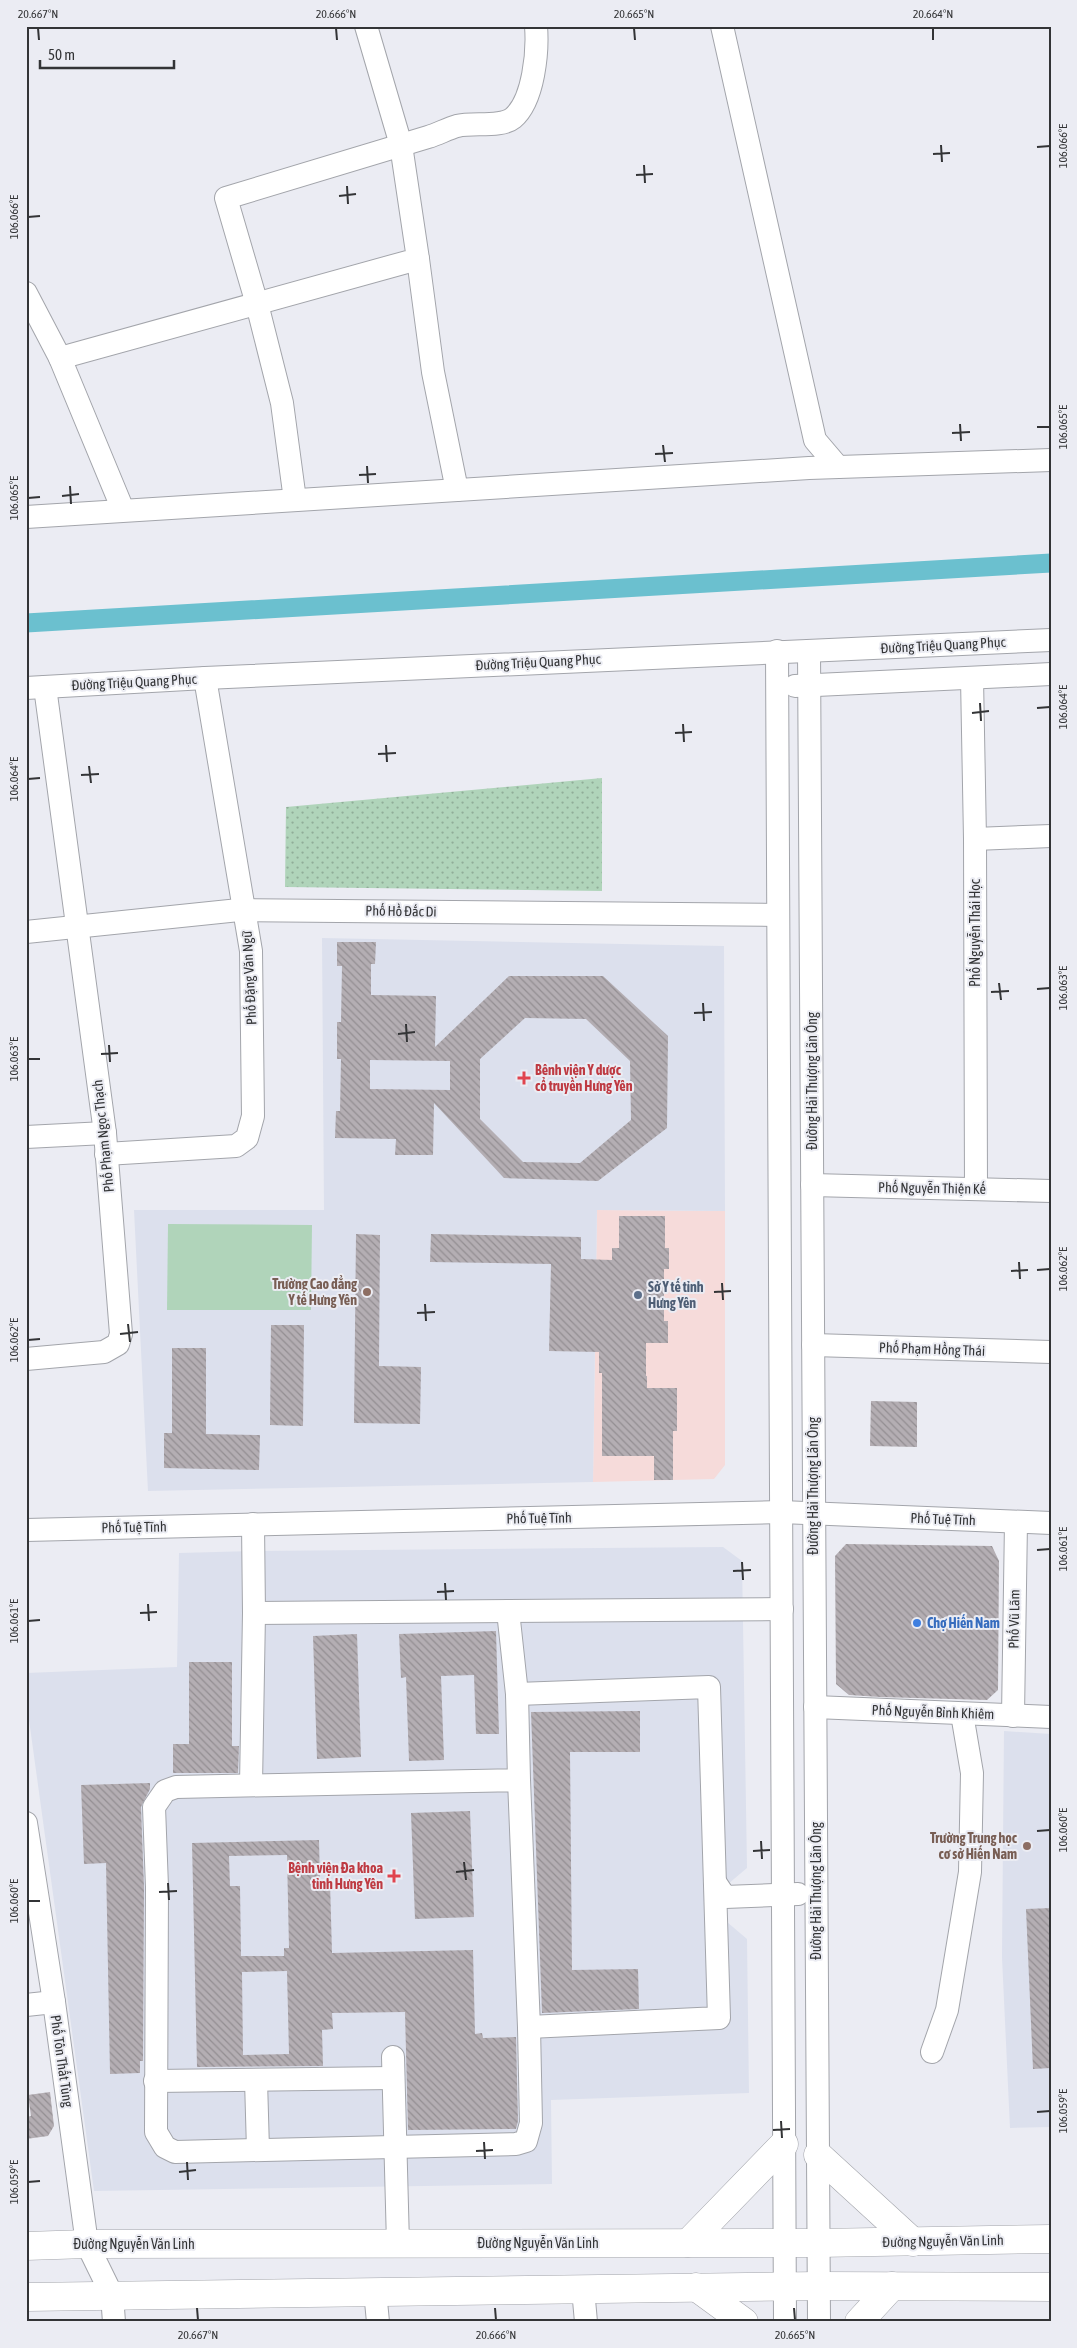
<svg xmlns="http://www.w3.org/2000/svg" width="1077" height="2348" font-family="'Asap Condensed',sans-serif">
<defs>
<pattern id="park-dots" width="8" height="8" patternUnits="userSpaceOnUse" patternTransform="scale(1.25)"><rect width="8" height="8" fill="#b0d4ba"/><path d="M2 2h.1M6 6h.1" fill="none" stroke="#90ad98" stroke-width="1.8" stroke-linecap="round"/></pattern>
<pattern id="building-back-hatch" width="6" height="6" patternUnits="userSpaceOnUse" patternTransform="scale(1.25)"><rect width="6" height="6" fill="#b4aeb3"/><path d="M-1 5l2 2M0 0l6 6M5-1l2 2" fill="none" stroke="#938e92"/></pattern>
</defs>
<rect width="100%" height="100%" fill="#ebecf3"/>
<polygon fill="#f6dbda" points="597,1210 725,1211 725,1465 714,1479 593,1482"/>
<g fill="#dce0ed">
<polygon points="322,938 724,946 725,1211 597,1210 593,1482 148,1491 134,1210 324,1210"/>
<polygon points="723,1547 742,1561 747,1868 728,1884 725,1897 727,1922 747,1939 749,2093 551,2100 552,2184 94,2191 26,1698 26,1673 177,1667 179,1553 253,1551"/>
<polygon points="1004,1731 1051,1734 1051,2127 1010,2128 1002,1957"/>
</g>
<polygon fill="#b0d4ba" points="168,1224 312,1225 311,1310 167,1310"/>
<polygon fill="url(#park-dots)" points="602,778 602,891 285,887 286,807"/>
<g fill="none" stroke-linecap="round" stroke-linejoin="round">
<polyline stroke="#6bc0cf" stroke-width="19" points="26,623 1051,563"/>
</g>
<g fill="url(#building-back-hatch)" fill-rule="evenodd">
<path d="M337 942H376L375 964H371V995L436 996 435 1047 509 976H603L668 1036 667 1128 598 1181 504 1178 434 1103 433 1155H395L396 1139 335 1138 336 1111H340L341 1059H337V1022H341L342 966H337ZM525 1018 586 1019 630 1061 631 1120 580 1163 523 1162 480 1119V1059ZM370 1060 450 1061V1090L370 1089Z"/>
<polygon points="619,1216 665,1216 665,1248 669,1248 669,1269 664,1269 664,1321 668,1321 668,1343 646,1343 646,1376 647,1376 647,1388 677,1388 677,1431 673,1431 673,1480 654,1480 654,1456 602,1456 602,1373 599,1373 599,1352 549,1351 551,1264 430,1262 431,1234 581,1237 581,1259 612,1260 612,1248 619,1248"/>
<polygon points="356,1234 380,1235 379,1366 421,1367 420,1424 354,1423"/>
<polygon points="271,1325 304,1325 303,1426 270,1425"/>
<polygon points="172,1348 206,1348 206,1434 260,1435 259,1470 164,1468 164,1433 172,1433"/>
<polygon points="871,1401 917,1402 917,1447 870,1446"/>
<polygon points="846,1544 992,1546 999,1561 998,1690 987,1700 880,1697 849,1695 836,1684 835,1556"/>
<polygon points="496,1631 499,1734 476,1734 474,1675 441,1676 444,1760 409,1761 406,1677 401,1678 399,1634"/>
<polygon points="357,1634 361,1757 317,1759 313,1636"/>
<polygon points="189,1662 232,1662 232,1746 239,1746 238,1773 173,1773 173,1744 189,1744"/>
<polygon points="640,1711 640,1752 570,1752 572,1970 638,1969 639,2009 542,2013 531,1712"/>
<polygon points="150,1783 150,1789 141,1807 144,1887 143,2061 140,2061 140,2073 110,2074 106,1863 84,1864 81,1785"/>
<polygon points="470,1811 474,1917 415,1919 411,1813"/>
<path d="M319 1840 320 1882H330L332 1953 473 1950 475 2034 482 2033 483 2038 516 2037 518 2121 516 2129 408 2130 405 2012 332 2013 333 2029 322 2030 323 2066 197 2067 192 1843ZM287 1855 289 1948H284V1956H241L240 1886H230L229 1856ZM287 1971 289 2054 243 2055 242 1972Z"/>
<polygon points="1051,1908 1051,2068 1033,2069 1026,1909"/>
<polygon points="50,2092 54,2126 48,2136 26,2139 26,2117 31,2116 28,2095"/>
</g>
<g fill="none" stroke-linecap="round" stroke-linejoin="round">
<g stroke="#a3a5ab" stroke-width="24">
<g id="minor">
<polyline points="722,26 815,440 838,467"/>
<polyline points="418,259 433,372 457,490"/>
<polyline points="26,293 60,358 123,510"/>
<polyline points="60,358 418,259 401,145 366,26"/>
<path d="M295 500 282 403 257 304 226 198 428 137C438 134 447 129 457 126 473 122 501 128 513 118 534 100 538 51 536 26"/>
<polyline points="26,517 809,468 1051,460"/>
<polyline points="777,651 785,2322"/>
<polyline points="809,651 819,2322"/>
<polyline points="972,678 975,839 976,1189"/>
<polyline points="795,686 1051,674"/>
<polyline points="26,688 205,678 1051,640"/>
<polyline points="975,839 1051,836"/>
<polyline points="26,932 239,910 778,915"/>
<polyline points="26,1137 105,1133"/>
<polyline points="106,1154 236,1146 247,1138 253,1116 251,951 205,678"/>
<polyline points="812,1185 1051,1191"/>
<polyline points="813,1345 1051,1352"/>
<polyline points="26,1359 104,1352 118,1344 121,1334 105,1133 45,687"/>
<polyline points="26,1530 781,1512 1051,1523"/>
<polyline points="508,1611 517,1694 519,1780 529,2027 531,2123 526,2141 516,2144 175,2152 165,2147 156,2132 157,1887 154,1807 165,1791 176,1787 519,1780"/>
<polyline points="254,1613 782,1609"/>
<polyline points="517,1694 709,1687 719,2018 529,2027"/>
<polyline points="815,1707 1051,1717"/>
<polyline points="1013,1716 1016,1522"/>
<polyline points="251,1785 254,1613 253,1524"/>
<polyline points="26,1823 54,2002 87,2244 112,2295 114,2322"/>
<polyline points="715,1882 725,1897 798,1894"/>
<polyline points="26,2005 54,2002"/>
<polyline points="932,2052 947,2010 970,1872 972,1773 962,1714"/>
<polyline points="393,2057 398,2244"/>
<polyline points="256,2080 258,2150"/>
<polyline points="155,2081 393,2078"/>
<polyline points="583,2289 586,2322"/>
<polyline points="375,2291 378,2322"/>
</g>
</g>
<g stroke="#a3a5ab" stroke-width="29">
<g id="highway">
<polyline points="818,2155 913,2242"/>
<polyline points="688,2243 784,2144"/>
<polyline points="26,2246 87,2244 818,2243 1051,2239"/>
<polyline points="696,2287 744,2322"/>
<polyline points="26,2297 819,2286 1051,2287"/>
<polyline points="859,2322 892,2286"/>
</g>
</g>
<use href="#minor" stroke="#fff" stroke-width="22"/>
<use href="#highway" stroke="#fff" stroke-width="28"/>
</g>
<path fill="none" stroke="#333436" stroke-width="2" d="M38 28 39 40M336 28 337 40M634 28 635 40M933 28V40M941 145 942 162M1037 147 1050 146M933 154 950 153M644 165 645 183M636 175 653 174M347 186 348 204M339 196 356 194M28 217 40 216M960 424 961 441M1037 427H1050M952 433 970 432M663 445 665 462M655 454 673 453M367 466 368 483M359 475 376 474M70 486 71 504M62 496 79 494M28 498 40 497M980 703 981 721M1037 708 1050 707M972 713 989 711M683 724 684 742M675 733 692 732M386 745 387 762M378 754 396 753M89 766 91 783M81 775 99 774M28 779 40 778M999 983 1001 1000M1037 989 1050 988M991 992 1009 991M703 1003 704 1021M694 1013 712 1012M406 1024 407 1042M398 1034 415 1032M109 1045 110 1062M101 1054 118 1053M28 1059H40M1019 1262 1020 1279M1037 1270 1050 1269M1011 1271 1028 1270M722 1283 723 1300M714 1292 731 1291M425 1304 426 1321M417 1313 435 1312M128 1324 130 1342M120 1334 138 1332M28 1340 40 1339M1037 1550 1050 1549M742 1562 743 1580M733 1571 751 1570M445 1583 446 1600M437 1592 454 1591M148 1604 149 1621M140 1613 157 1612M28 1621 40 1620M1037 1831 1050 1830M761 1841 762 1859M753 1851 770 1850M464 1862 466 1880M456 1872 474 1870M168 1883 169 1900M159 1892 177 1891M28 1901H40M1037 2112 1050 2111M781 2121 782 2138M773 2130 790 2129M484 2142 485 2159M476 2151 493 2150M187 2162 188 2180M179 2172 196 2170M28 2182 40 2181M197 2308 198 2320M495 2308 496 2320M794 2308 795 2320"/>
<g fill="#e0444e" stroke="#ebecf3" stroke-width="2">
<path d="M521.5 1070.5h5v5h5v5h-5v5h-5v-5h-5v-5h5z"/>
<path d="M391.5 1868.5h5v5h5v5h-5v5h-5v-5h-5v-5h5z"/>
</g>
<g fill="#8d6e63" stroke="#ebecf3" stroke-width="2">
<circle cx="367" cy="1292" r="5"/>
<circle cx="1027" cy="1846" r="5"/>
</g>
<circle fill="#5c6f8a" stroke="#ebecf3" stroke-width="2" cx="638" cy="1295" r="5"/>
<circle fill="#3f7fe0" stroke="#ebecf3" stroke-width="2" cx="917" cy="1623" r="5"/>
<g text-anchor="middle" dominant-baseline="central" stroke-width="4" stroke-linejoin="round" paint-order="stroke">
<g font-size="14" fill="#333436" stroke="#ebecf3">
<text transform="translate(943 645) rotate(-3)">Đường Triệu Quang Phục</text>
<text transform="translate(538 662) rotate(-3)">Đường Triệu Quang Phục</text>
<text transform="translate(134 682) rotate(-3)">Đường Triệu Quang Phục</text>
<text transform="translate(401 911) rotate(1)">Phố Hồ Đắc Di</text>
<text transform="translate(975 933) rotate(-90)">Phố Nguyễn Thái Học</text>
<text transform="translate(249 978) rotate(-93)">Phố Đặng Văn Ngữ</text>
<text transform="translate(812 1081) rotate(-90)">Đường Hải Thượng Lãn Ông</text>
<text transform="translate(103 1136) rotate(-96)">Phố Phạm Ngọc Thạch</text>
<text transform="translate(932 1188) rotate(1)">Phố Nguyễn Thiện Kế</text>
<text transform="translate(932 1349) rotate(2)">Phố Phạm Hồng Thái</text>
<text transform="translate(813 1486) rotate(-90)">Đường Hải Thượng Lãn Ông</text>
<text transform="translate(539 1518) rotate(-1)">Phố Tuệ Tĩnh</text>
<text transform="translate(943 1519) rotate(2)">Phố Tuệ Tĩnh</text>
<text transform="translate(134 1527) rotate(-1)">Phố Tuệ Tĩnh</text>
<text transform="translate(1014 1619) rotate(-89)">Phố Vũ Lãm</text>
<text transform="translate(933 1712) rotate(2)">Phố Nguyễn Bỉnh Khiêm</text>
<text transform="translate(816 1891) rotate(-90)">Đường Hải Thượng Lãn Ông</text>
<text transform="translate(62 2061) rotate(82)">Phố Tôn Thất Tùng</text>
<text transform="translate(943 2241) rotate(-1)">Đường Nguyễn Văn Linh</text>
<text x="538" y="2243">Đường Nguyễn Văn Linh</text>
<text x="134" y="2244">Đường Nguyễn Văn Linh</text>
</g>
<g font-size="14" font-weight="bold" fill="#be3a42" stroke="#ebecf3" text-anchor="start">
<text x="535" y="1070">Bệnh viện Y dược<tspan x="535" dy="16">cổ truyền Hưng Yên</tspan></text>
<text x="383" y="1868" text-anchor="end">Bệnh viện Đa khoa<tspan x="383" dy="16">tỉnh Hưng Yên</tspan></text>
</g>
<g font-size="14" font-weight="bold" fill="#785e54" stroke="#ebecf3" text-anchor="end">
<text x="357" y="1284">Trường Cao đẳng<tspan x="357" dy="16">Y tế Hưng Yên</tspan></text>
<text x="1017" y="1838">Trường Trung học<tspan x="1017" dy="16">cơ sở Hiến Nam</tspan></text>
</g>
<g font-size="14" font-weight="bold" fill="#4e5e75" stroke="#ebecf3" text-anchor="start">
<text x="648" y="1287">Sở Y tế tỉnh<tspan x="648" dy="16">Hưng Yên</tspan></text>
</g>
<g font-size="14" font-weight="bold" fill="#366cbe" stroke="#ebecf3" text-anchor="start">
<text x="927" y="1623">Chợ Hiến Nam</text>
</g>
</g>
<rect width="1077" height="2348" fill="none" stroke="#ebecf3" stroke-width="55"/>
<path d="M40 60v8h134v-8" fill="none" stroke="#333436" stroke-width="2.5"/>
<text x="48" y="60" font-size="15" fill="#333436" stroke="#ebecf3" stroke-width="4" paint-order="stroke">50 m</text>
<rect x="28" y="28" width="1022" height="2292" fill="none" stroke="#333436" stroke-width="2"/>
<g font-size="12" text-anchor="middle" fill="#333436">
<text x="38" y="18">20.667°N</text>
<text x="336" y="18">20.666°N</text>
<text x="634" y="18">20.665°N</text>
<text x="933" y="18">20.664°N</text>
<text transform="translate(1063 146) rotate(-90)" y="4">106.066°E</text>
<text transform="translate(14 217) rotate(-90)" y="4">106.066°E</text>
<text transform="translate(1063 427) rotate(-90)" y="4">106.065°E</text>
<text transform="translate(14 498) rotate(-90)" y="4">106.065°E</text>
<text transform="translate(1063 707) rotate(-90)" y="4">106.064°E</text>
<text transform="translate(14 779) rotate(-90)" y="4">106.064°E</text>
<text transform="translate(1063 988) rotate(-90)" y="4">106.063°E</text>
<text transform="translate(14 1059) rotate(-90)" y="4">106.063°E</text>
<text transform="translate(1063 1269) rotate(-90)" y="4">106.062°E</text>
<text transform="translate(14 1340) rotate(-90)" y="4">106.062°E</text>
<text transform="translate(1063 1549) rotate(-90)" y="4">106.061°E</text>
<text transform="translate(14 1621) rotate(-90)" y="4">106.061°E</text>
<text transform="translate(1063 1830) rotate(-90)" y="4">106.060°E</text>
<text transform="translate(14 1901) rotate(-90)" y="4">106.060°E</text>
<text transform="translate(1063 2111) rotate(-90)" y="4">106.059°E</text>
<text transform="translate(14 2182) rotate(-90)" y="4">106.059°E</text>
<text x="198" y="2339">20.667°N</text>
<text x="496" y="2339">20.666°N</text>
<text x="795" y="2339">20.665°N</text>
</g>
</svg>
